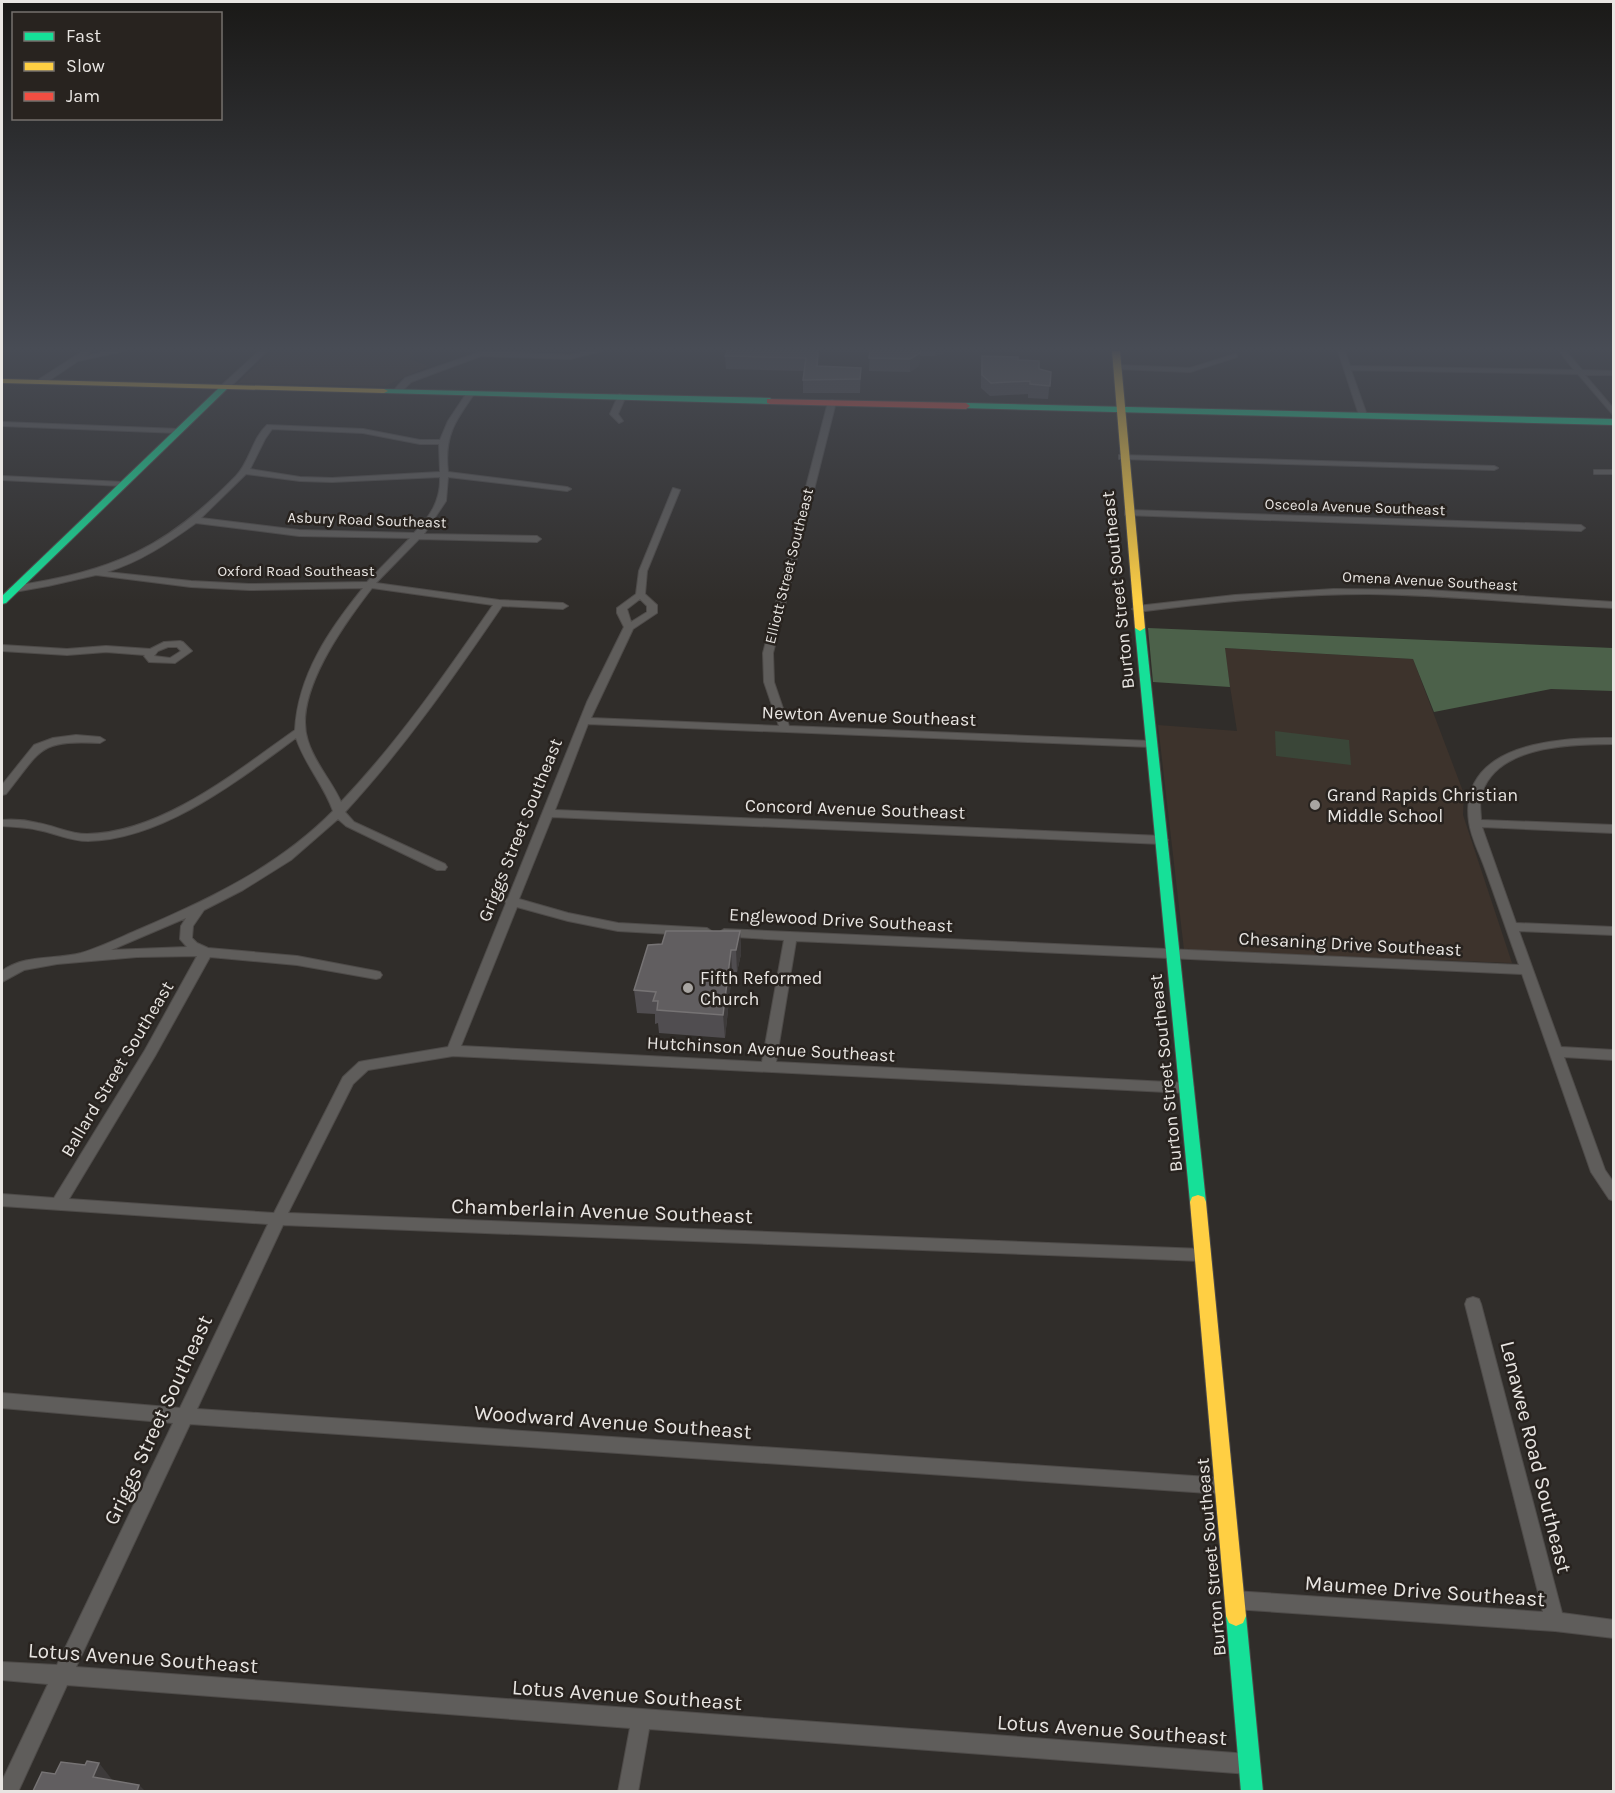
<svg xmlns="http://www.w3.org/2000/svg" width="1615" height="1793" font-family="Karla,sans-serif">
<rect width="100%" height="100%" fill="#302d2a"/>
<g fill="#3d332c">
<polygon points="271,351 417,351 410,359 429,366 385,386 238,383"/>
<polygon points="1224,648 1413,659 1464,794 1463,815 1512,963 1184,950 1158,725 1237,731"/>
</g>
<polygon fill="#3a4638" points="1275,731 1349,740 1351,765 1276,756"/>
<polygon fill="#4c614a" points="1148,628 1613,648 1613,691 1551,689 1434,712 1413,659 1225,648 1230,687 1153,682"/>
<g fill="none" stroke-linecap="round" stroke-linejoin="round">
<g stroke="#4e4b49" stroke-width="2">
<g id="street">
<polygon points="83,351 91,351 86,356 108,351 124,351 78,361 44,384 38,384 38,380"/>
<polygon points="259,351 267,351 228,389 222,389 222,385"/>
<polygon points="489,351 570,355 587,351 602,351 570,359 481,356 411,382 400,393 393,391 405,378 477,353"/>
<polygon points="1338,351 1345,351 1350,366 1574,370 1559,351 1566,351 1582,370 1614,371 1614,375 1585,375 1614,409 1614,416 1578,374 1351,370 1367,415 1363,417 1359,415"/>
<polygon points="1235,354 1237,355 1237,357 1190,372 1117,369 1113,367 1117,365 1190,368"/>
<path d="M468 391 475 393C455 421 444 436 448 472L567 487 571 489 567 491 448 477 446 501 424 534 537 536 541 539 537 542 419 539 376 583 499 600 563 603 568 606 563 609 502 606C453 678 404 748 345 812L354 822 445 864 447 867 445 870H437L346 826 338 819 291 860 243 890 204 910 193 926 192 938 197 943 208 948 297 956 376 971 380 972 382 975 380 978 376 979 297 965 210 957 155 1056 69 1199 274 1213 343 1077 359 1062 364 1061 448 1047 506 903 505 901 508 898 587 702 624 627 617 613V608L636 594 639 571 673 488 680 490 647 571 645 594 657 605V613L633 629 591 718 779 726 764 682 763 653 828 402 832 400 836 402 773 653 774 682 789 726 1151 741 1156 744 1151 747 588 724 555 810 1162 836 1168 840 1162 844 552 817 519 899 568 913 618 923 707 928 713 932 707 936 618 931 568 921 517 907 461 1046 762 1062 784 940 720 936 718 933 724 929 1519 965C1507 932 1496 899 1484 866 1479 852 1471 837 1469 822 1458 743 1559 737 1614 738V744C1572 744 1493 745 1481 797 1479 803 1481 813 1481 820L1614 825V833L1482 827 1516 923 1614 927V935L1519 931 1561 1047 1614 1050V1060L1564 1057 1605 1170 1614 1183V1201L1609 1199 1591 1172 1522 974 796 941 776 1062 1187 1083 1192 1084 1194 1088 1192 1092 1187 1093 453 1056 368 1070 353 1084 288 1213 1202 1249 1207 1250 1210 1255 1207 1260 1202 1261 283 1225 197 1409 1223 1478 1229 1480 1232 1486 1229 1492 1223 1494 190 1424 76 1667 1249 1754 1256 1757 1259 1764 1256 1771 1249 1774 649 1729 638 1792H618L630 1728 67 1685 18 1792H2V1781L48 1684 2 1680V1662L57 1665 173 1423 2 1408V1393L180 1408 268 1224 2 1206V1194L54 1198 145 1050 197 956 137 957 57 964 24 970 2 982V971C25 954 54 960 81 953 101 947 121 937 140 929 210 899 279 866 333 811 324 785 305 765 296 738 237 781 164 839 88 841 70 841 55 833 38 830 26 827 14 827 2 826V820C14 819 26 820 38 823 55 826 70 834 87 834 162 833 237 771 295 730 298 675 329 630 363 588L249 590 191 587 96 575 48 586 14 592 9 589 14 586C113 571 165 549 236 476 250 461 252 439 267 425L363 429 420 440H440L448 421ZM272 429 363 433 420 444H439L440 472 332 478 300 477 250 469 265 439ZM246 474 300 481 332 482 440 477C441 500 430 517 414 533L299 530 201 518ZM196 523 299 536 410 538 367 582 249 584 191 581 107 572C140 562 168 543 196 523ZM372 588 493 605C446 673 398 742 341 802 332 781 315 764 308 741 292 695 345 623 372 588ZM640 599 647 606V612L631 622 627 609ZM186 918 181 926 180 939 187 947 111 950Z"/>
<polygon points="619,394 626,396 618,414 623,421 619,423 610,414"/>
<polygon points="2,422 179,429 183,431 179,433 2,426"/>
<polygon points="1119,455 1494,466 1498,468 1494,470 1122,459 1119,459"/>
<rect x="1594" y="470" width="20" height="4"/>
<polygon points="2,476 123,482 127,484 123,486 2,480"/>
<polygon points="1128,510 1581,525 1585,528 1581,531 1125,515 1125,511"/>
<path d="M1334 589 1427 590 1614 602V608C1532 604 1450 595 1368 594 1291 594 1214 602 1137 612L1132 609 1137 606 1235 595Z"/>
<path d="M180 641 183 642 192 651 175 663 149 662 144 656 145 655 106 652 67 655 2 651V645L67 649 106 646 150 649 164 642ZM168 647H177L181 651 170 658 154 656 158 651Z"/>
<path d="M76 735 100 737 105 740 100 743C38 740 42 749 6 794L2 795V785L34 745 53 738Z"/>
<polygon points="1473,1297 1479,1299 1481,1304 1562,1613 1614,1620 1614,1638 1555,1631 1234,1609 1227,1607 1225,1600 1227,1593 1234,1591 1543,1612 1465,1304 1467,1299"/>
</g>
</g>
<g stroke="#4e4b49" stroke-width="2">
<g id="fast">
<polygon points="222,385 229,387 6,603 2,604 2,596"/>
<polygon points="381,389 770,398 774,401 770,404 384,393 381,393"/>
<polygon points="966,403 1614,419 1614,425 963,408 962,406"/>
<polygon points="1140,625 1145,628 1206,1202 1204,1207 1198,1209 1192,1207 1190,1202 1135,628"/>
<polygon points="1236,1606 1243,1609 1246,1616 1263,1792 1241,1792 1226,1616 1229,1609"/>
</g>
</g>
<g stroke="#4e4b49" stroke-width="2">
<g id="slow">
<polygon points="1112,351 1120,351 1145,628 1140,631 1135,628"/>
<polygon points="2,379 384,389 388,391 384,393 2,383"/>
<polygon points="1198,1195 1204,1197 1206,1202 1246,1616 1243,1623 1236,1626 1229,1623 1226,1616 1190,1202 1192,1197"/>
</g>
</g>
<g stroke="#4e4b49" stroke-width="2">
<polygon id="jam" points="767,399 966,403 970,406 966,409 770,404 767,403"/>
</g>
<use href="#street" fill="#5f5d5b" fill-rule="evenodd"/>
<use href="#fast" fill="#16e098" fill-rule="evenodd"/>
<use href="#slow" fill="#ffcf43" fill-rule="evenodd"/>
<use href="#jam" fill="#f24e42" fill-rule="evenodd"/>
</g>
<g fill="#504d50">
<polygon points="727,351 949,351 935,356 920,356 919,366 910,372 869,371 870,352 819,351 818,366 861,368 860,393 803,393 803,380 804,371 726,369 725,356"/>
<polygon points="982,356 1051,372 1048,399 1028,398 1028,394 990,396 981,388 981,369"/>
<polygon points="740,931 741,954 737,972 732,972 725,1038 659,1033 658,1023 655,1024 655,1014 637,1013 634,990"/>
</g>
<g fill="#3d3a3a">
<polygon points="935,351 949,351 935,356"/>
<polygon points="920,353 919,366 910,372 910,359"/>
<polygon points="740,931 741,954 737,972 736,950"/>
<polygon points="731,950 732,972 725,1038 723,1015"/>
<polygon points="99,1763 114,1782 93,1777"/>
<polygon points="139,1785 145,1791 137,1791"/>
</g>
<g fill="#615e60" stroke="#767374" stroke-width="1.5">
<polygon points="727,351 818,351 817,366 861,368 860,379 803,380 806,358 725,356"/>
<polygon points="870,351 920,351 920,353 910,359 869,358"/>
<polygon points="982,356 1018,357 1018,360 1039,361 1039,369 1051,372 1050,386 1030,384 1030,381 991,383 982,375"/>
<polygon points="666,931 740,931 736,950 731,950 723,1015 657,1010 658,1001 653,1001 656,992 634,990 648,945 662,944"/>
<polygon points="87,1761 99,1763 93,1777 139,1785 137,1791 33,1791 42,1772 55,1774 61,1762 85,1765"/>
</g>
<linearGradient id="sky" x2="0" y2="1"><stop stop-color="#1a1917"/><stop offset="0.58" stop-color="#484c55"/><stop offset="1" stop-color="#484c55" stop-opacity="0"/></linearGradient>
<rect width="1615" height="602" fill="url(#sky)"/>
<g fill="#a8a5a2" stroke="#28231f" stroke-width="2">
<circle cx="1315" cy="805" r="6"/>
<circle cx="688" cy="988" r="6"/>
</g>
<g text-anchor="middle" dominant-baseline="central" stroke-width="5" stroke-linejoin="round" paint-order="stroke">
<g font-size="15" fill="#e8e5e2" stroke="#28231f">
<text transform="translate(1355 507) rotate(2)">Osceola Avenue Southeast</text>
<text transform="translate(367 520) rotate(2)">Asbury Road Southeast</text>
<text transform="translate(789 566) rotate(-76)">Elliott Street Southeast</text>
<text x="296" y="571">Oxford Road Southeast</text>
<text transform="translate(1430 581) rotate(3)">Omena Avenue Southeast</text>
</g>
<g font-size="18" fill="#e8e5e2" stroke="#28231f">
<text transform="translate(1118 590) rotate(-96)">Burton Street Southeast</text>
<text transform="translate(869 716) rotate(2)">Newton Avenue Southeast</text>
<text transform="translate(855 809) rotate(2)">Concord Avenue Southeast</text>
<text transform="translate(520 830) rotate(-68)">Griggs Street Southeast</text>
<text transform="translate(841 920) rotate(3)">Englewood Drive Southeast</text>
<text transform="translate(1350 944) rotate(3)">Chesaning Drive Southeast</text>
<text transform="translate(771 1049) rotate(3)">Hutchinson Avenue Southeast</text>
<text transform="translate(117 1069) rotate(-59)">Ballard Street Southeast</text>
<text transform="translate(1166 1073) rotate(-96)">Burton Street Southeast</text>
<text transform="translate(1211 1557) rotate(-95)">Burton Street Southeast</text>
</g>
<g font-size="18" fill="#e8e5e2" stroke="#28231f" text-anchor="start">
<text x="1327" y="795">Grand Rapids Christian<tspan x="1327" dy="21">Middle School</tspan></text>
<text x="700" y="978">Fifth Reformed<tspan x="700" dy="21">Church</tspan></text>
</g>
<g font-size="21" fill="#e8e5e2" stroke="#28231f">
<text transform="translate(602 1211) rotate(2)">Chamberlain Avenue Southeast</text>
<text transform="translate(158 1420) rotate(-65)">Griggs Street Southeast</text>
<text transform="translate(613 1422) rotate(4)">Woodward Avenue Southeast</text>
<text transform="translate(1536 1457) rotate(76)">Lenawee Road Southeast</text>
<text transform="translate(1425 1591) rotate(4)">Maumee Drive Southeast</text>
<text transform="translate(143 1658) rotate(4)">Lotus Avenue Southeast</text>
<text transform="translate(627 1695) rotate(4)">Lotus Avenue Southeast</text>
<text transform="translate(1112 1730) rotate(4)">Lotus Avenue Southeast</text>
</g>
</g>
<rect width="1615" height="1793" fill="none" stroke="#e8e5e2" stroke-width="6"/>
<rect x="12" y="12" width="210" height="108" fill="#28231f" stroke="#75716d" stroke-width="1.5"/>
<rect x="24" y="32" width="30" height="9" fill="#16e098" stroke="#75716d" stroke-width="1.5"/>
<text x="66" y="42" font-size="18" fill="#e8e5e2">Fast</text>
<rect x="24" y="62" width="30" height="9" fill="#ffcf43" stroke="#75716d" stroke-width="1.5"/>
<text x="66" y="72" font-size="18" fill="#e8e5e2">Slow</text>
<rect x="24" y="92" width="30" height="9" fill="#f24e42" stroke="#75716d" stroke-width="1.5"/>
<text x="66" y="102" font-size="18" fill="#e8e5e2">Jam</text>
</svg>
